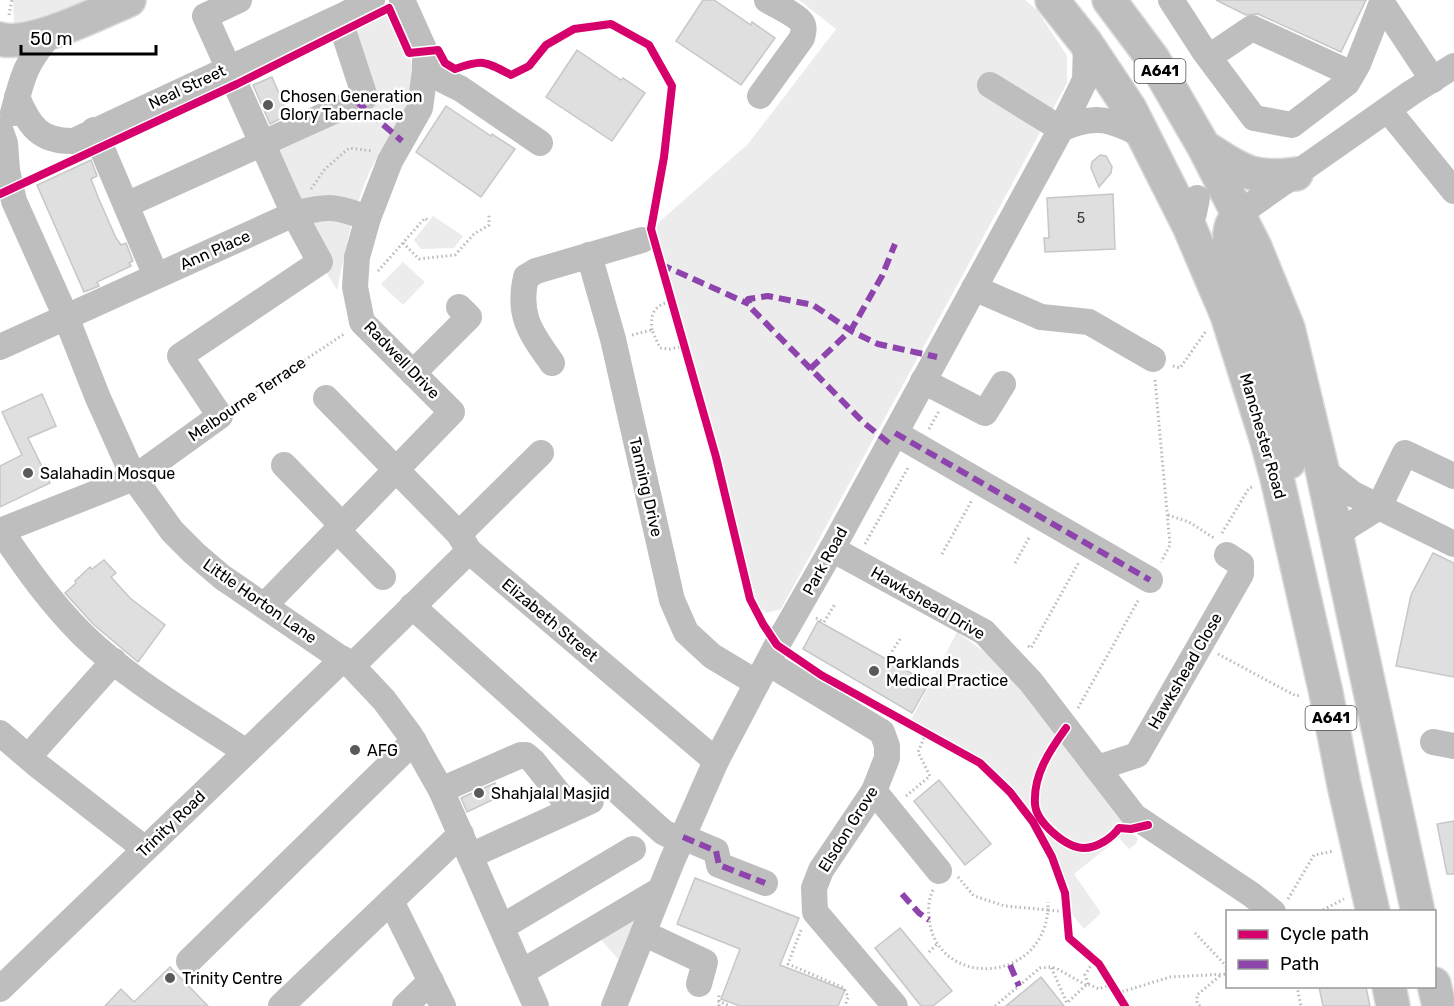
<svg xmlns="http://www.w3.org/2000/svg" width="1454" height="1006" font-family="Rubik,sans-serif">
<rect width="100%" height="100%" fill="#fff"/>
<g fill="#ececec">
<polygon points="13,0 85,0 74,11 14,29"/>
<polygon points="799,0 1025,0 1037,10 1067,56 1067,83 781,609 766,613 750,599 651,229 748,144 836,29"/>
<path d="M389 8C399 30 415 57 413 82 410 112 378 150 367 178 352 213 345 253 337 290L320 262 263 143 364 97 343 30Z"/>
<polygon points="433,216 463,236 454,248 421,249 414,240"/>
<polygon points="403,262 425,282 403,305 381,284"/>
<polygon points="957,632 1000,663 1071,753 1130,822 1133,834 1138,838 1136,844 1129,849 1119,838 1074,874 1101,913 1084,929 1071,913 1068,892 1055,858 1038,823 1024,804 988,767 911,720"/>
<polygon points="642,905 619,960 595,933"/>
</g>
<g fill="#dfdfdf" stroke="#c7c7c7" stroke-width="1.5">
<polygon points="703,0 714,0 751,25 752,22 775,38 741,85 676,41"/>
<polygon points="1216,0 1366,0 1341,52 1258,14 1246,15"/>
<polygon points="577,50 621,80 623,78 645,93 612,141 546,97"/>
<polygon points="272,77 288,115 270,124 253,85"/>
<polygon points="446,106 491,136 492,134 515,149 481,197 416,152"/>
<polygon points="1100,155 1106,156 1112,167 1111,173 1099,187 1091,168 1092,162"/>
<polygon points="91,160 97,176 91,179 98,197 116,238 121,245 126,243 133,261 129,263 131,266 97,282 99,286 84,292 37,185"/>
<polygon points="1113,194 1115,249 1045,252 1044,238 1049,238 1047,198"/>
<polygon points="42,394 56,426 28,438 50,483 0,507 0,466 22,455 2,412"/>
<polygon points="1433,553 1454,563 1454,677 1396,666 1411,595"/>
<polygon points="104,560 116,573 111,577 130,598 165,625 138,662 93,624 65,593 76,583 75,581 90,567 92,569"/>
<polygon points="818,621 929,683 912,713 803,649"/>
<polygon points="939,780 991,844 965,865 914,801"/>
<polygon points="495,783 501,796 467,812 461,798"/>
<polygon points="1454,821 1454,874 1447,874 1437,824"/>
<polygon points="695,878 799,918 780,965 845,990 838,1006 740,1006 721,999 740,949 677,924"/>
<polygon points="900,928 952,991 933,1006 921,1006 875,948"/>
<polygon points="170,967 208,1006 105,1006 121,989 134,1002"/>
<polygon points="1041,977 1064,1006 1006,1006"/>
<polygon points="1319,987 1366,987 1370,1006 1323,1006"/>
</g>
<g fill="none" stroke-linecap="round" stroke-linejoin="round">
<g stroke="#dbdbdb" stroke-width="36">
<g id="major">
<polyline points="1052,0 1086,43 1130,109 1189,226 1227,315 1266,438 1277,478 1326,693 1344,785 1373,912"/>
<polyline points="1109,0 1153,59 1204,147 1255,247 1288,328 1322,469 1418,912"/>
<path d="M0 39C30 48 100 12 129 0"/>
<path d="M1206 148C1241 171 1253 180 1296 174"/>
<path d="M1240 213C1229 225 1229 233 1230 248L1279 377 1289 462"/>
<polyline points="1434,984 1439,1006"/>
<polyline points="1389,986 1393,1006"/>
</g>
</g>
<g stroke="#b9b9b9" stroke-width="3" stroke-dasharray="1.5 3" stroke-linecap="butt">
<polyline points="9,15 12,0"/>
<polyline points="311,189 325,169 349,148 373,151"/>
<polyline points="403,243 419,259 455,255 474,234 489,225 489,215"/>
<polyline points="378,271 425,218 429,221"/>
<path d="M652 330C650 313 654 306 671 301"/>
<polyline points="632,335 652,330 660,348 670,349 684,346"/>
<polyline points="1173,366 1180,368 1206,331"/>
<polyline points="1155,380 1170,545 1161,562"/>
<polyline points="237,405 344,334"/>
<polyline points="929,429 939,411"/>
<polyline points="1168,515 1189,522 1214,538"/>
<polyline points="1222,533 1249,488 1252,487"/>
<polyline points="865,544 909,466"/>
<polyline points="942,554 972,500"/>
<polyline points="1015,563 1030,536"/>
<polyline points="816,618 824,622 835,604"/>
<polyline points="1028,646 1031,648 1079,562"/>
<polyline points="1218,654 1296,696 1300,695"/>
<polyline points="887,659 900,639"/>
<polyline points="1078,708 1139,599"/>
<polyline points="906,796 930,776 918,752 926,733"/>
<polyline points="958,877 974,896 1005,906 1048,910 1048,902"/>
<path d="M933 890C929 898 928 908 929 917 934 987 1041 987 1048 910L1067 912"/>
<polyline points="1288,899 1314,855 1334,851"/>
<polyline points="1319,912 1344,899"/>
<polyline points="801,930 788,964 844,988 848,997 845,1006"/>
<polyline points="1195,933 1228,968"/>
<polyline points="929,952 938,943"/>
<polyline points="1088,984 1085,975 1090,967 1096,961"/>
<polyline points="1086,985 1056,968 1051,967 1067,1003 1086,985 1088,984 1099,989 1112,984"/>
<polyline points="1297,986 1301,1006"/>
<polyline points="1118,993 1170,977 1228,974"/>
<polyline points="718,1001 730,1006"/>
<polyline points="719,1006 719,994"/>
<polyline points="995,1006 1040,968 1051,967"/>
<polyline points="1200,1006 1197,1003 1197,995 1221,975"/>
</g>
<g stroke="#bebebe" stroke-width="26">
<polyline points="1171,0 1204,51 1254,118 1292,125 1347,83 1358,64 1383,0"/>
<polyline points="1382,3 1433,80"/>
<path d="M1086 43 1085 80 1061 129C1096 113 1112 120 1144 136"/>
<polyline points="1209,57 1252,28 1352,74"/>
<polyline points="425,71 461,89 540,143"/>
<path d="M760 96 802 38C803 33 805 28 802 23 797 15 775 5 767 0"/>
<path d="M17 97C29 126 40 142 74 141L346 14 372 0"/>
<polyline points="1388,110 1454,191"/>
<path d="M13 113C23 74 26 62 53 31"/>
<polyline points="0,129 5,143 7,170 14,201 66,317 98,398 134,478 172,531 194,553 222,577 352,666 384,700 410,735 441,790 536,1006"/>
<polyline points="94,130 156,276"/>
<polyline points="126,205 365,97 339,18"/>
<polyline points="1240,213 1411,93 1454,66"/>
<polyline points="1189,226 1194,213 1197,198"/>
<polyline points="589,255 613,339 672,600 686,632 712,656 757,683"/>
<polyline points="974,288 1041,317 1089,322 1153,359"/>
<path d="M0 347 294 214C329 205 335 206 368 218"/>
<path d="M552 363C531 333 517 316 526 277L536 271 642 240"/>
<polyline points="413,373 469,317 459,307"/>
<polyline points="923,381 985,413 1003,384"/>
<polyline points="326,398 459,534 469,551 716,761"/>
<polyline points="895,433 1150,580"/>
<polyline points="284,465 342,525"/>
<polyline points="1322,469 1353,494 1379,507 1336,534"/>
<polyline points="1454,476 1405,453 1379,507 1454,544"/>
<polyline points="337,530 383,577"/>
<polyline points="0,531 134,478 220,416 180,356 320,262 294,214 205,16 239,0"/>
<path d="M1 531C27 569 50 602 83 635 130 681 191 715 246 752"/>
<polyline points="459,534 541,453"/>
<polyline points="832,549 984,632 1031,682 1134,816 1252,895 1273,912"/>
<polyline points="265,605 452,412 362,322 355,287 357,257 368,218 390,161 420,108 425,71 425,51 402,0"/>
<polyline points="412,606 663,832 681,841"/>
<polyline points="768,663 882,732 887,746 887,758 874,791 821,870 814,888 815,912 895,1006"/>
<polyline points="352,666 469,551"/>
<polyline points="0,733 36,764 145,849"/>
<polyline points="1433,742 1454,746"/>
<polyline points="38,746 114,661"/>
<polyline points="1097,768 1137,755 1241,574 1241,564 1227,555"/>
<polyline points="441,790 521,755 526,755 533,761 571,809"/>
<polyline points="874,791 939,871"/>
<polyline points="683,837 716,851 719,865 765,883"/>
<polyline points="470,856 591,801"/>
<polyline points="391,901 443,1006"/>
<polyline points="502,927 633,849"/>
<polyline points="643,933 705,962 699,984"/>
<polyline points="189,961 414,741"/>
<polyline points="522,972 660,890"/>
<polyline points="0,989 343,659"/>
<polyline points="281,1006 461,834"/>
<polyline points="405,1006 431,981"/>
<polyline points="614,1006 672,861 716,761 777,645 832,549 1061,129 990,85"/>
</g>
<use href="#major" stroke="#bebebe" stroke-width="33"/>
<g stroke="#8e44ad" stroke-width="6" stroke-dasharray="12 6" stroke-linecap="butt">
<polyline points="356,101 402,141"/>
<polyline points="660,264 749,304"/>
<polyline points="810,369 851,330 882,276 895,244"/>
<polyline points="895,433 1150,580"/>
<polyline points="889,443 864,423 751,308 748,299 768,296 813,305 853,332 878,344 937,357"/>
<polyline points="683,837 716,851 719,865 765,883"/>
<polyline points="902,894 919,913 929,920"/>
<polyline points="1010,965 1019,986"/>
</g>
<g stroke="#fff" stroke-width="11">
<g id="cycleway">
<path d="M0 194 237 84 389 8 409 53 438 50 445 63 455 69C483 59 485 61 511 75L529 66 546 45 574 29 611 24 649 45 672 86 664 157 651 229 716 457 750 599 763 624 777 645 821 675 980 763 1010 792 1033 822 1052 857 1065 893 1069 938 1099 964 1125 1006"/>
<path d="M1066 728C1050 750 1033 775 1035 804 1036 822 1066 848 1084 848 1097 848 1112 838 1119 828L1131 829 1148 825"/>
</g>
</g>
<use href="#cycleway" stroke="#d6006c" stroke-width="8"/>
</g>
<g fill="#595959" stroke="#fff" stroke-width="2">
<circle cx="268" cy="105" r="6"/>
<circle cx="28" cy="473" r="6"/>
<circle cx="874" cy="671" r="6"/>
<circle cx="355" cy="750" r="6"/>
<circle cx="479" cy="793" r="6"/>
<circle cx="170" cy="978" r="6"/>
</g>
<g text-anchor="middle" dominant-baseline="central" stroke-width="5" stroke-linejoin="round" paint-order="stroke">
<g font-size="14" fill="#383838">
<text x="1081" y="218">5</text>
</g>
<g fill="#fff" stroke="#4c4c4c" stroke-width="1.5">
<rect x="1134.5" y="59" width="51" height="24" rx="4.5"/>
<rect x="1305.5" y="706" width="51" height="24" rx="4.5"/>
</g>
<g font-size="15" font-weight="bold" fill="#000">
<text x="1160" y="71">A641</text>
<text x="1331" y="718">A641</text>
</g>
<g font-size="16" fill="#000" stroke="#fff">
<text transform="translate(187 87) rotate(-25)">Neal Street</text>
<text transform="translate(215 250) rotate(-24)">Ann Place</text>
<text transform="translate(402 360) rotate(46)">Radwell Drive</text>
<text transform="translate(247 399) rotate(-34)">Melbourne Terrace</text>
<text transform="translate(1263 436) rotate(74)">Manchester Road</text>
<text transform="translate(646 487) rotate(77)">Tanning Drive</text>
<text transform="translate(825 561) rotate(-61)">Park Road</text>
<text transform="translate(260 601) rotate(35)">Little Horton Lane</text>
<text transform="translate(928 603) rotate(30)">Hawkshead Drive</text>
<text transform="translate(550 620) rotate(40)">Elizabeth Street</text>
<text transform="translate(1185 671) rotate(-60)">Hawkshead Close</text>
<text transform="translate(171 824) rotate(-44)">Trinity Road</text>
<text transform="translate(848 829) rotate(-58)">Elsdon Grove</text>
</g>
<g font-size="16" fill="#000" stroke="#fff" text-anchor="start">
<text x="280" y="96">Chosen Generation<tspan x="280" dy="18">Glory Tabernacle</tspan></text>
<text x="40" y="473">Salahadin Mosque</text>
<text x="886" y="662">Parklands<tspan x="886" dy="18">Medical Practice</tspan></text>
<text x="367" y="750">AFG</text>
<text x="491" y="793">Shahjalal Masjid</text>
<text x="182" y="978">Trinity Centre</text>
</g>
</g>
<rect x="1226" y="910" width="210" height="78" fill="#ffffff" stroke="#999999" stroke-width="1.5"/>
<rect x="1238" y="930" width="30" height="9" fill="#d6006c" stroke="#999999" stroke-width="1.5"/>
<text x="1280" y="940" font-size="18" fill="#000000">Cycle path</text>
<rect x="1238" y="960" width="30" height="9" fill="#8e44ad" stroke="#999999" stroke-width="1.5"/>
<text x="1280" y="970" font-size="18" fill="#000000">Path</text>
<path d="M21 45v9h135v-9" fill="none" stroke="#000000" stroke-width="3"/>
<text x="30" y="45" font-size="18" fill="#000000" stroke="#ffffff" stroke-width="4.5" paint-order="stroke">50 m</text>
</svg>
